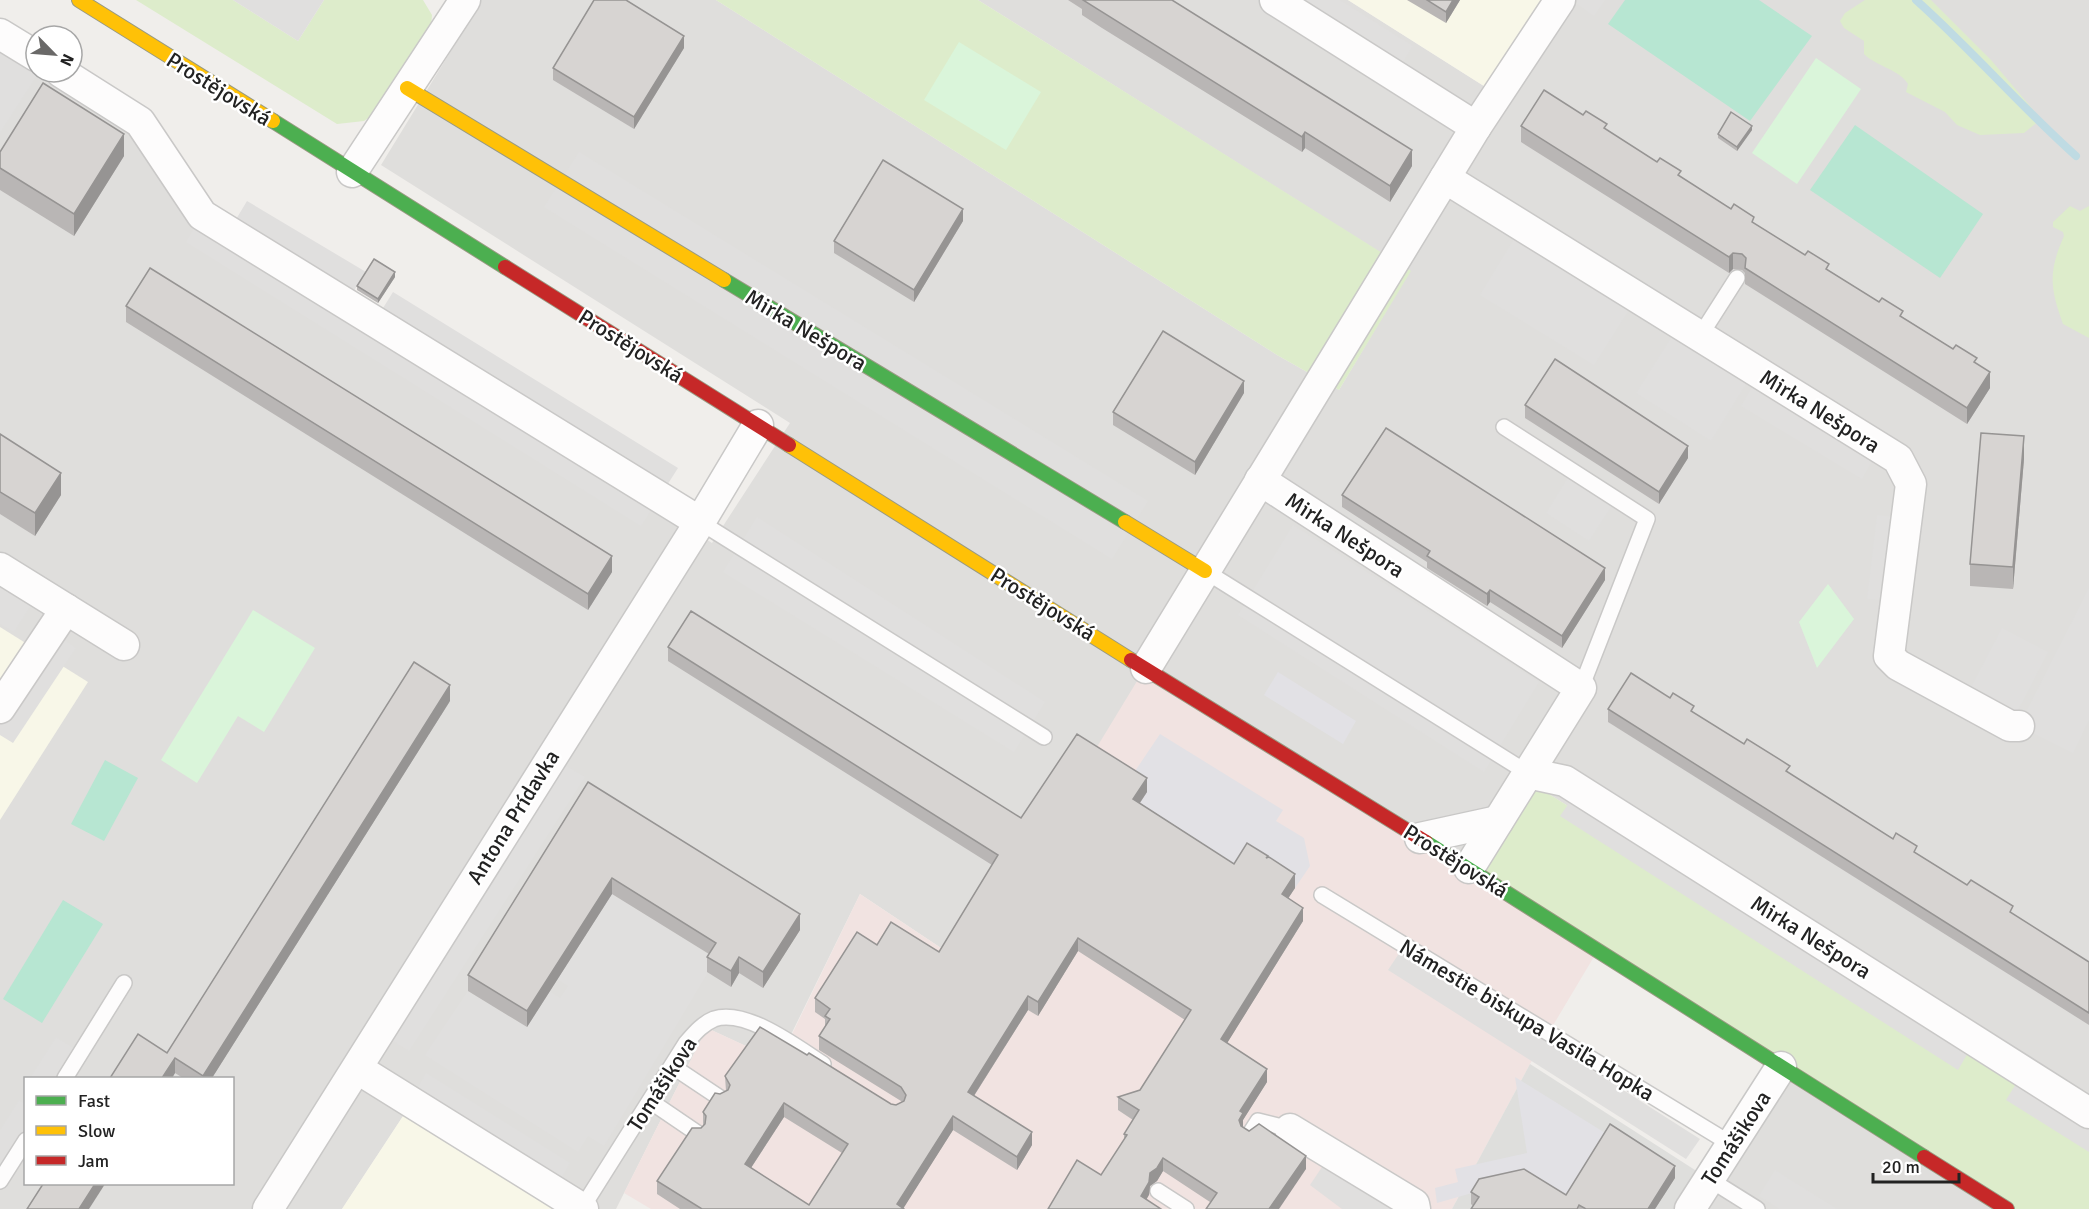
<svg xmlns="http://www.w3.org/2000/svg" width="2089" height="1209" font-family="Signika,sans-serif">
<rect width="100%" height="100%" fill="#f0eeeb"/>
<g fill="#dfdedc" fill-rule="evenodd">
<path d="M449 0H716L1277 355 1339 390 1410 271 978 0H1348L1506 100 1570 0H2089V1131L1528 781 1475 879 965 964 860 894 778 1061 707 1028 616 1209H569L409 1107 342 1209H0V43L36 68V72H41L159 155 200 208 712 543 790 423 381 165 473 15ZM26 1078H232V1184H26Z"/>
<polygon points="1781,1074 2006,1209 1695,1209"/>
</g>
<polygon fill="#f1e3e1" points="1145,668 1595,955 1530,1064 1452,1209 651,1209 624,1193 707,1028 779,1061 860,894 965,964"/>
<g fill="#f8f7e8">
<polygon points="1348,0 1570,0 1506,100"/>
<polygon points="0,627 88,682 0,820"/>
<polygon points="409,1107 570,1209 342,1209"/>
</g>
<polygon fill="#dededc" points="1530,1064 1709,1179 1690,1209 1452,1209"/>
<g fill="#ddeccb">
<polygon points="136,0 233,0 298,41 324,0 423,0 432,15 431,27 374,114 364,121 337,124"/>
<polygon points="716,0 978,0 1411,271 1339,390 1277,355"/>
<path d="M1865 0H1931L1991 60 2041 119 2024 133 1980 135 1957 125 1945 112 1906 92 1908 84C1900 70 1876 66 1864 54V41L1844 28 1840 21 1845 13Z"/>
<path d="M2070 206 2080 211 2089 206V338L2063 324C2050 288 2048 272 2064 236L2063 232 2053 227V222Z"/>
<polygon points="1528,781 2089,1131 2089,1209 2006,1209 1475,879"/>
</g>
<g fill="#daf5da">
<polygon points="959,42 1041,92 1006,150 924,100"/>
<polygon points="1816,58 1861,89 1797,184 1752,153"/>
<polygon points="1828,584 1854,619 1817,668 1799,622"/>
<polygon points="253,610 315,648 264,732 238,716 197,783 161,760"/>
</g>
<g fill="#b7e6d2">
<polygon points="1625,0 1759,0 1812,36 1750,121 1608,24"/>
<polygon points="1855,125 1983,214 1940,278 1810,190"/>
<polygon points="105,760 138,778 104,841 71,824"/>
<polygon points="63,900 103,924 42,1023 3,999"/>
</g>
<g fill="#e0dfde">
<polygon points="233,0 324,0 298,41"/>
<polygon points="1275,0 1340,0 1413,46 1395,75"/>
<polygon points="1578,0 1605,0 1594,16 1576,3"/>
<polygon points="0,50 38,74 0,133"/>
<polygon points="579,152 1148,501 1112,559 544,207"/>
<polygon points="247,201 366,272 346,303 375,321 393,292 678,468 641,526 186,242 202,215 229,231"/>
<polygon points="1522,226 1637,297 1594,365 1480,295"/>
<polygon points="1674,333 1748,381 1711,441 1636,393"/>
<polygon points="1760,374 1879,448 1862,479 1741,406"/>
<polygon points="1570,474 1614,503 1589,541 1546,513"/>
<polygon points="1877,515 1904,518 1893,601 1867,599"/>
<polygon points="757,517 1045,702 1014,752 723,572"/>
<polygon points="1293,525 1539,682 1484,772 1238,615"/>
<polygon points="0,569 39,593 14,632 0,624"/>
<polygon points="2089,588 2089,720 2073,753 2019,726"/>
<polygon points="2002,628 2048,652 2010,726 1964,701"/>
<polygon points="51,631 76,648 13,743 0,735 0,708"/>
<polygon points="561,763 585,777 409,1051 390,1039"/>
<polygon points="1578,790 1975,1041 1958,1070 1560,816"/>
<polygon points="609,892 716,959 604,1146 588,1136 578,1152 425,1055 468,991 527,1027 549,991 560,998 568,986 557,979"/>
<polygon points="1402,949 1700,1139 1686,1159 1388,970"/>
<polygon points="56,1037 81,1053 65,1078 30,1078"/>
<polygon points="2024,1071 2089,1113 2089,1152 2006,1100"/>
<polygon points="426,1073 570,1163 560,1180 417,1089"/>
<polygon points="19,1100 25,1104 25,1140 0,1181 0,1130"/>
<polygon points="1328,1158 1408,1209 1342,1209 1310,1185"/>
<polygon points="1775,1170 1837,1209 1780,1209 1759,1196"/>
</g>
<g fill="#e2e1e5">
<polygon points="1278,672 1356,721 1343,744 1264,695"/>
<polygon points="1160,734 1283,810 1276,821 1304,838 1310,866 1295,888 1248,856 1234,877 1133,813 1129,780"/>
<polygon points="1515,1077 1610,1136 1566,1208 1479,1191 1437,1203 1435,1188 1458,1182 1455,1169 1527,1153"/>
</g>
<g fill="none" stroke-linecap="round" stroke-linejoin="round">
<path stroke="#bfdbe3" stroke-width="8" d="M1916 0C1972 50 2020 106 2076 156"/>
<g stroke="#c9c8c7" stroke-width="18">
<g id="lane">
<polyline points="1700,336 1737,278"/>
<polyline points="1504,427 1647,519 1581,688"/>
<polyline points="700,522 1044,737"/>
<polyline points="1205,571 1528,773"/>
<polyline points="1322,895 1731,1144"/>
<polyline points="672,1066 720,1098"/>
<polyline points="65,1078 124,983"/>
<polyline points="650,1101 697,1133"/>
<polyline points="1249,1135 1258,1121 1290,1129"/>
<polyline points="1709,1179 1757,1209"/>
<polyline points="0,1181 26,1140"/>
<polyline points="1158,1191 1186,1209"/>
<path d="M582 1208 686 1043C694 1034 702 1024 714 1019 746 1008 798 1048 823 1064"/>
</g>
</g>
<g stroke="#c9c8c7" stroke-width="33">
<g id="street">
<polyline points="0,34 36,56"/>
<polyline points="61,72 140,122 202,215 700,522"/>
<polyline points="1476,127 1560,0"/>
<polyline points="352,172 465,0"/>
<polyline points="1445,178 1898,459 1911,484 1889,656 1898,665 2010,726 2019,726"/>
<polyline points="1260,480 1581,688 1469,868"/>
<polyline points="0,568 124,645"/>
<polyline points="1146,668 1476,127 1275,0"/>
<polyline points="0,708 66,609"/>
<polyline points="1528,773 1565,781 2089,1113"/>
<polyline points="1420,838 1498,821"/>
<polyline points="358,1069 583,1209"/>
<polyline points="1290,1129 1414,1204 1415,1209"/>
<polyline points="268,1209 700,522 758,425"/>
<polyline points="1690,1209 1781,1067"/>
</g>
</g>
<g stroke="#999a82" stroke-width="16">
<g id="fast">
<polyline points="273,121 505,267"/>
<polyline points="724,280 1125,522"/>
<polyline points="1426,842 1924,1157"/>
</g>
</g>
<g stroke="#999a82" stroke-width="16">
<g id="slow">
<polyline points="79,0 273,121"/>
<polyline points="407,88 724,280"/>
<polyline points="789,445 1131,660"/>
<polyline points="1125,522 1205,571"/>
</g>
</g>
<g stroke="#999a82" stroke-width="16">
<g id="jam">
<polyline points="505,267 789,445"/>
<polyline points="1131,660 1426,842"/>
<polyline points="1924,1157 2007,1209"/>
</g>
</g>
<use href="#lane" stroke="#fdfcfc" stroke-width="15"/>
<use href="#street" stroke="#fdfcfc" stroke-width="30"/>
<use href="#fast" stroke="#4caf50" stroke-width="14"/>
<use href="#slow" stroke="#ffc107" stroke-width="14"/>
<use href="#jam" stroke="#c62828" stroke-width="14"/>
</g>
<g fill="#b9b6b5" fill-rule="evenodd">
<polygon points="1068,0 1172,0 1412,166 1390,202 1305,148 1302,152 1102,28 1082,15 1082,9"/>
<polygon points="1407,0 1460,0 1446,23"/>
<polygon points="684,48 634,129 553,80 553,68"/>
<polygon points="1583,115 1977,364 1990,388 1967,424 1745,284 1745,273 1742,270 1733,269 1729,273 1521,142 1521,126"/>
<polygon points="1752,130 1737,151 1718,138 1718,134"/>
<polygon points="0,152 124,156 74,236 0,190"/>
<polygon points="963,221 914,302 834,253 834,241"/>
<polygon points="395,277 378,303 357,290 357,286"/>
<polygon points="126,306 612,572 588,610 126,322"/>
<polygon points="1244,393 1195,475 1113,425 1113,412"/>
<polygon points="1525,405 1688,458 1659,504 1525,418"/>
<polygon points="0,434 61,495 35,536 0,514"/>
<polygon points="2024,459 2013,589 1970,586 1970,564"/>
<polygon points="1342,495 1605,580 1562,648 1490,602 1487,606 1427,568 1427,562 1342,507"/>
<path d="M668 647 1021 818 1147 792 1140 803 1234 864 1268 858 1295 888 1288 898 1303 921 1227 1043 1267 1082 1243 1120 1242 1127 1306 1169 1210 1202 1163 1171 1157 1181 1150 1186 1149 1195 1101 1175 1124 1140V1134L1133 1120 1118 1110V1097L1140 1090 1185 1020 1078 951 1038 1016 1028 1010 974 1096 1032 1145 1017 1170 953 1130 903 1208 904 1209H680L657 1194V1181L703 1126V1112L720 1094 726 1091 725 1076 807 1055 891 1104 896 1105 902 1102 901 1101 819 1050V1036L825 1027V1019L815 1012V998L877 945 939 952 992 865 668 661ZM784 1117 842 1153 809 1205 751 1168Z"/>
<polygon points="1670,698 2089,962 2089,1025 1608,722 1608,709"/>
<polygon points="450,701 212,1078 183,1078 175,1073 172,1078 110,1078 167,1053"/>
<polygon points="588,782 800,930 763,988 739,973 731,987 707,972 707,957 709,954 612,894 527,1027 468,991 468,975"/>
<polygon points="1675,1178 1655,1209 1471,1209 1473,1206 1471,1204 1471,1192 1566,1195"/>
</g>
<g fill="#969493">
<polygon points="1453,0 1460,0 1446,23 1446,12"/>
<polygon points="684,36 684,48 634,129 634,117"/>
<polygon points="1752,126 1752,130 1737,151 1737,147"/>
<polygon points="1305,132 1305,148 1302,152 1302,137"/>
<polygon points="124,134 124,156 74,236 74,214"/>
<polygon points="1412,150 1412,166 1390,202 1390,186"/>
<polygon points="963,209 963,221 914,302 914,290"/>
<polygon points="1733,253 1733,269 1729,273 1729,257"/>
<polygon points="395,272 395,277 378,303 378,299"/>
<polygon points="1990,372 1990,388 1967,424 1967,408"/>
<polygon points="1244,381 1244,393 1195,475 1195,462"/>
<polygon points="2024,436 2024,459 2013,589 2013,567"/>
<polygon points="1688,446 1688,458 1659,504 1659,492"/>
<polygon points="61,473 61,495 35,536 35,513"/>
<polygon points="612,556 612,572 588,610 588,594"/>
<polygon points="1605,568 1605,580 1562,648 1562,636"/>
<polygon points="1490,590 1490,602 1487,606 1487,594"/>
<polygon points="450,685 450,701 212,1078 203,1078 203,1076"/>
<polygon points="1147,778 1147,792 1133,813 1133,799"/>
<polygon points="1295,874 1295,888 1282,908 1282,894"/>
<polygon points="612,878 612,894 527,1027 527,1011"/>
<polygon points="1303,908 1303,921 1221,1053 1221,1039"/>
<polygon points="800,914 800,930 763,988 763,972"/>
<polygon points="1078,938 1078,951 1038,1016 1038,1002"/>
<polygon points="739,957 739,973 731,987 731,971"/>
<polygon points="1028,996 1028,1010 968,1105 968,1092"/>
<polygon points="175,1058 175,1073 172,1078 162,1078"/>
<polygon points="1267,1069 1267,1082 1243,1120 1243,1127 1239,1134 1240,1111"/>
<polygon points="784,1103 784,1117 745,1177 745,1164"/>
<polygon points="953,1116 953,1130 903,1209 897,1204"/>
<polygon points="1032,1132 1032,1145 1017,1170 1017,1157"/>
<polygon points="1306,1156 1306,1169 1279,1209 1269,1209"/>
<polygon points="1163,1158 1163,1171 1157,1181 1150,1186 1149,1195 1141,1209 1141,1196 1150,1173"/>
<polygon points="1675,1166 1675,1178 1655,1209 1648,1209"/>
<polygon points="95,1184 105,1184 89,1209 79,1209"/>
</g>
<g fill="#d7d4d2" stroke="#969493" stroke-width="1.5" fill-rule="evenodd">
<polygon points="594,0 626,0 684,36 634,117 553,68"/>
<polygon points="1083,0 1172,0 1412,150 1390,186 1305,132 1302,137"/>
<polygon points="1427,0 1453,0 1446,12"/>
<polygon points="43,83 124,134 74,214 0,168 0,152"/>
<polygon points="1544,90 1583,115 1586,111 1607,124 1604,128 1657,162 1660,158 1681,171 1678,175 1731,209 1734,204 1754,217 1752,222 1805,255 1808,251 1829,264 1826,269 1879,302 1882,298 1903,311 1900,316 1953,349 1956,345 1977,358 1974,362 1990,372 1967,408 1745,268 1746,258 1742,254 1733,253 1729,257 1521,126"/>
<polygon points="1731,112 1752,126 1737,147 1718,134"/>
<polygon points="883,160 963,209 914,290 834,241"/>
<polygon points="374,259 395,272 378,299 357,286"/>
<polygon points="150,268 612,556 588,594 126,306"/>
<polygon points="1163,331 1244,381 1195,462 1113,412"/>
<polygon points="1555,359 1688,446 1659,492 1525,405"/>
<polygon points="1386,428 1605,568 1562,636 1490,590 1487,594 1473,585 1427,556 1430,551 1342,495"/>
<polygon points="1981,433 2024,436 2013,567 1970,564"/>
<polygon points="0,434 61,473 35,513 0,492"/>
<path d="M691 611 1021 818 1077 734 1147 778 1133 799 1234 864 1247 843 1268 856 1266 858 1269 857 1295 874 1282 894 1303 908 1221 1039 1267 1069 1240 1111 1243 1113 1239 1120 1241 1126 1249 1131 1259 1124 1306 1156 1269 1209H1206L1217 1193 1163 1158 1157 1168 1150 1173 1149 1182 1141 1196 1161 1209H1048L1077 1160 1101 1175 1127 1135 1124 1134 1139 1110 1118 1097 1140 1090 1191 1010 1078 938 1038 1002 1028 996 968 1092 1032 1132 1017 1157 953 1116 897 1204 904 1209H702L657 1181 692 1128H701L705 1124 706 1116 703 1112 715 1093 720 1094 728 1090 730 1085 725 1076 760 1027 807 1055 809 1053 891 1104 896 1105 904 1101 906 1095 901 1087 819 1036 830 1019 825 1016 830 1009 815 998 857 932 877 945 891 922 939 952 998 855 668 647ZM784 1103 848 1144 809 1205 745 1164Z"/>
<polygon points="414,662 450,685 203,1076 175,1058 162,1078 110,1078 138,1034 167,1053"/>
<polygon points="1631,673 1670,698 1673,693 1694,706 1691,711 1744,744 1747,739 1790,766 1786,771 1893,839 1896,833 1917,846 1914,852 1967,885 1971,880 2013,906 2010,912 2089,962 2089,1013 1608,709"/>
<polygon points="588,782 800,914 763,972 739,957 731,971 707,957 716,943 612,878 527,1011 468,975"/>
<polygon points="1610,1124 1675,1166 1648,1209 1586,1209 1579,1205 1577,1209 1471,1209 1479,1197 1471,1192 1479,1179 1524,1169 1566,1195"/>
<polygon points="43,1184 95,1184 79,1209 27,1209"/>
</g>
<g text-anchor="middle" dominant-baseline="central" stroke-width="5" stroke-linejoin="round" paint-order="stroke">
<g font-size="22" fill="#222" stroke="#fff">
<text transform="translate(219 89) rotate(32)">Prostějovská</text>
<text transform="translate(806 330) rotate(31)">Mirka Nešpora</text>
<text transform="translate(631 346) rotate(32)">Prostějovská</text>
<text transform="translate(1820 411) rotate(32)">Mirka Nešpora</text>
<text transform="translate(1345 535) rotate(33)">Mirka Nešpora</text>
<text transform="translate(1043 604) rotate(32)">Prostějovská</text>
<text transform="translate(513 817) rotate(-58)">Antona Prídavka</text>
<text transform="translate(1456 861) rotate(32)">Prostějovská</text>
<text transform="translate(1811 937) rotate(32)">Mirka Nešpora</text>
<text transform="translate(1527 1020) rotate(31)">Námestie biskupa Vasiľa Hopka</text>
<text transform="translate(662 1084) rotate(-57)">Tomášikova</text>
<text transform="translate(1736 1138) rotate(-57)">Tomášikova</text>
</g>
</g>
<rect x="24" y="1077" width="210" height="108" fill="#ffffff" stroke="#a7a7a7" stroke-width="1.5"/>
<rect x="36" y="1096" width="30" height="9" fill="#4caf50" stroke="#a7a7a7" stroke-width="1.5"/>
<text x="78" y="1107" font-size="18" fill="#222222">Fast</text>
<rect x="36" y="1126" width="30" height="9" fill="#ffc107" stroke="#a7a7a7" stroke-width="1.5"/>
<text x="78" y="1137" font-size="18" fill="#222222">Slow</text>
<rect x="36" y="1156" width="30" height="9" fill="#c62828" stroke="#a7a7a7" stroke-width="1.5"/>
<text x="78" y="1167" font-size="18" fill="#222222">Jam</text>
<g transform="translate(54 54) rotate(115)"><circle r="28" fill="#ffffff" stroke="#a7a7a7" stroke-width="1.5"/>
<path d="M0-4.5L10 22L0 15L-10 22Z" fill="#6a6968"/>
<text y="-9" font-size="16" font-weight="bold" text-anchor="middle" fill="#222222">N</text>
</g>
<path d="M1873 1173v9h86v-9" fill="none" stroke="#222222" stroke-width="3"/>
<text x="1882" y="1173" font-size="18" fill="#222222" stroke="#ffffff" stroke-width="4.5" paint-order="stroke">20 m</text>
</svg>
